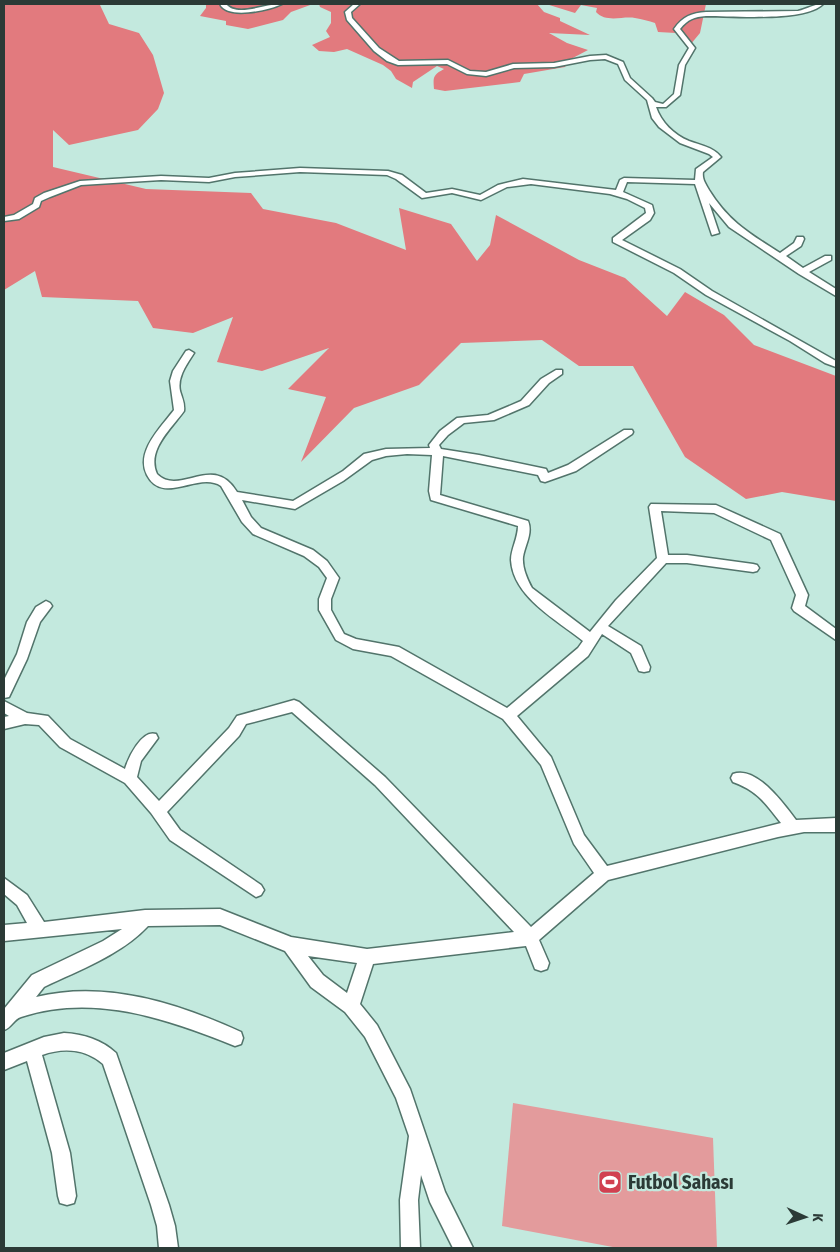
<svg xmlns="http://www.w3.org/2000/svg" width="840" height="1252" font-family="'Fira Sans Condensed',sans-serif">
<rect width="100%" height="100%" fill="#c3e9de"/>
<polygon fill="#e39b9c" points="513,1103 713,1138 717,1248 618,1248 502,1226"/>
<g fill="#e27a7e">
<polygon points="4,4 100,5 109,24 139,33 153,55 164,93 158,109 138,130 69,145 53,130 53,167 146,189 251,193 263,209 336,223 406,250 399,208 451,224 477,261 490,245 496,215 579,260 625,278 667,316 685,292 724,315 754,345 836,376 836,501 782,492 746,499 685,457 633,366 579,366 542,340 461,343 419,385 354,408 301,462 326,397 288,389 329,348 262,371 217,362 233,317 193,333 153,328 138,301 42,297 35,271 4,290"/>
<polygon points="206,4 313,4 291,12 283,20 248,29 226,25 226,21 200,16 206,8"/>
<path d="M319 4H537L544 12 560 18V21L590 35 549 33 567 43 588 50 569 60 565 67 524 74 520 82 445 91 434 89C433 77 433 75 444 69L437 66 413 82 412 88 396 79 391 71 383 65 347 49 334 52 319 51 312 45 330 37 326 31 331 23V12L320 7Z"/>
<path d="M546 4H706L700 33 690 45 676 33 658 32 655 23C649 21 642 19 635 18 622 16 606 23 596 12L597 8 581 5 575 13Z"/>
</g>
<g fill="none" stroke-linecap="round" stroke-linejoin="round">
<g stroke="#52746b" stroke-width="3">
<g id="minor">
<path d="M220 4H226C237 18 266 3 282 4 270 10 227 20 220 4Z"/>
<path d="M354 4H360L351 12 352 18 379 48 399 61 448 60 470 71 486 72 513 64 554 63 590 56 606 55 623 62 630 78 652 98 655 102 663 104 674 94 679 65 689 48 674 29C683 16 692 13 706 12L798 11C807 9 814 4 823 4 806 22 733 16 706 16 694 17 688 19 680 29L695 48 685 65 680 95 666 107H656C661 122 674 135 689 141 700 145 713 147 721 157L703 172C702 179 705 183 709 190 729 222 749 233 780 253L794 243 797 237H803L804 239 801 246 786 256 803 268 825 256H831V260L809 272 836 289V296L799 274 729 227 709 203 719 233 712 235 695 184 627 182 623 192 652 205 654 213 650 220 622 240 680 269 712 291 836 361V367L825 363 790 341 706 295 674 273 613 242V238L646 213 645 208 627 199 610 194 531 184 507 187 481 200 452 193 422 198 396 179 387 175 300 172 235 177 209 182 161 180 81 185 50 197 41 201 39 207 19 219 4 221V217L14 215 33 204 35 198 44 193 80 181 161 176 209 178 235 173 300 168 388 171 402 175 426 193 452 189 480 195 498 185 523 179 616 190 620 180 624 178 695 180 696 169 713 157 709 154 680 143 659 127 652 118 647 100 625 80 618 64 605 59 590 60 554 67 514 68 486 76 467 74 447 64 398 65 387 61 374 51 347 20 345 12Z"/>
<path d="M189 350 194 353C187 364 177 377 180 391 182 398 185 403 184 411 172 428 146 450 157 474 180 497 213 452 237 492L293 501 343 471 364 454 386 449 430 448 429 445 440 431 457 418 488 415 521 401 541 379 556 370H562V374L549 383 529 405 494 420 464 423 448 435 439 445 441 449 479 455 546 469 548 473 568 465 624 430H632L633 432 632 434 576 471 545 482 541 481 538 475 443 456 440 495 528 521C533 533 525 545 523 557 522 567 527 579 532 588L590 632 616 600 657 558 649 507 651 504 716 505 780 534 808 595 805 606 836 629V640L794 611 792 608 796 595 771 540 714 513 661 511 668 555H687L753 564 757 565 759 568 757 571 753 572 687 563H666L608 626 641 646 650 667 649 671 644 672 639 671 631 653 602 634 588 656 517 716 551 757 584 835 607 866 781 823C765 803 758 791 733 782L731 778 733 774C756 765 784 804 796 820L836 818V832H804L778 837 608 880 539 940 549 963 547 969 541 971 535 969 526 946 373 964 360 1004 377 1025 410 1089 445 1192 473 1248H453L430 1202 421 1175 418 1200 420 1248H401L400 1200 409 1136 396 1098 365 1037 345 1012 311 987 285 951 220 925 148 926C121 955 79 970 44 987L36 997C106 980 177 1003 241 1032L243 1038 241 1044 235 1046C168 1019 94 993 21 1017 14 1019 11 1028 4 1030V1009L32 975 103 941 122 929 4 941V925L27 923 17 905 4 894V878L27 895 44 922 145 910 220 909 291 937 367 949 514 932 375 785 292 712 246 724 239 736 167 812 180 830 261 885 264 890 261 895 256 897 170 840 151 813 125 783 60 747 39 725 25 724 4 729V717L9 716 4 713V701L27 713 48 716 70 739 125 769C128 758 142 729 156 734L158 738 141 761 137 777 159 801 229 728 237 716 294 700 299 702 385 777 531 927 594 873 574 844 541 765 503 719 391 656 353 649 336 640 319 610V599L327 578 319 567 304 556 253 534 242 522 221 486C199 471 163 506 147 475 135 452 161 427 174 410L170 381 173 371 186 351ZM407 454 432 455 429 491 431 500 518 526C518 538 511 549 511 560 513 597 557 620 583 641L578 648 507 708 399 647 356 639 344 634 331 610V599L339 578 327 561 313 550 261 528 251 517 242 500 295 509 343 481 372 460 386 456ZM308 956 357 963 347 993 323 975Z"/>
<polygon points="46,601 50,603 52,606 40,622 27,659 9,697 4,698 4,680 17,654 27,622 36,607"/>
<path d="M64 1033C83 1034 102 1040 116 1053L169 1205 175 1226 178 1248H159L157 1226 151 1205 103 1064C86 1049 64 1047 42 1055L70 1153 76 1196 74 1203 67 1205 60 1203 58 1196 52 1153 27 1061 4 1070V1053L44 1037Z"/>
</g>
</g>
<use href="#minor" fill="#fff" fill-rule="evenodd"/>
</g>
<defs>
<g id="stadium-square" transform="scale(1.25)"><rect x="-9" y="-9" width="18" height="18" rx="4" fill="#d14050" stroke="#c3e9de"/><path d="M0-5a6.5 5 0 1 0 0 10a6.5 5 0 1 0 0-10ZM-3.5-1.8h7v3.6h-7Z" fill="#fff"/></g>
</defs>
<g fill-rule="evenodd">
<use href="#stadium-square" x="610" y="1182"/>
</g>
<g text-anchor="middle" dominant-baseline="central" stroke-width="4.5" stroke-linejoin="round" paint-order="stroke">
<g font-size="19" font-weight="bold" fill="#2b3a36" stroke="#c3e9de" text-anchor="start">
<text x="628" y="1182">Futbol Sahası</text>
</g>
</g>
<rect width="840" height="1252" fill="none" stroke="#2b3a36" stroke-width="10"/>
<g transform="translate(805 1217) rotate(93)" stroke="#c3e9de" stroke-width="4" paint-order="stroke">
<path d="M0-4L9 19L0 12L-9 19Z" fill="#2b3a36"/>
<text y="-8" font-size="14" font-weight="bold" text-anchor="middle" fill="#2b3a36">K</text>
</g>
</svg>
